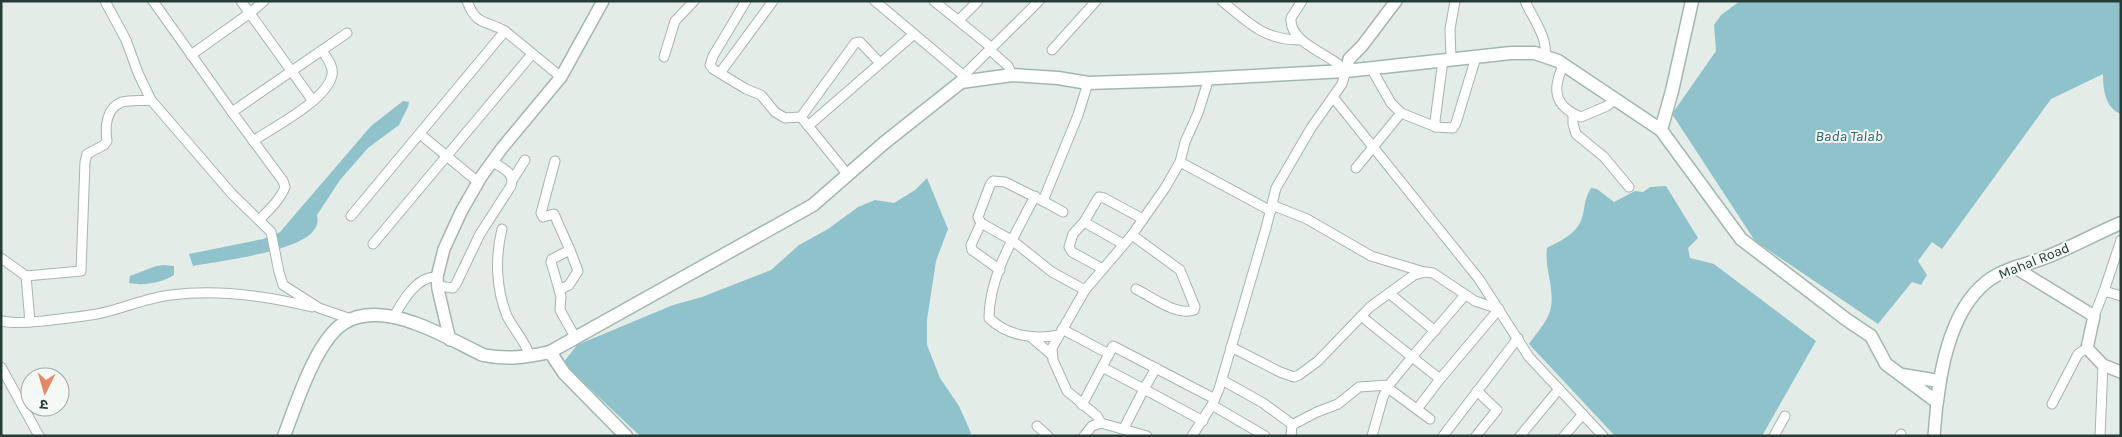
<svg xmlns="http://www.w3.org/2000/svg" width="2122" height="437" font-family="Karla,'Noto Sans Devanagari',sans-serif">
<rect width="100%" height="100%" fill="#e4ece8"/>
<g fill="#90c2cc">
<path d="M1740 1H2121V114C2105 108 2103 89 2103 74L2051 99 1942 249 1932 242 1918 261 1927 275 1921 285 1912 282 1878 324 1755 241 1672 114 1716 51 1714 25 1721 15Z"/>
<path d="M403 101 409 102 408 107 399 125 368 148 340 180 317 215C318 220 318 225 314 230 299 252 219 261 193 266L189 254 263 239 280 232 371 126Z"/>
<polygon points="927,178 948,229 936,261 927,320 927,345 940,378 959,406 971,433 969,436 640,436 563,363 577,345 673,305 702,297 771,270 799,245 828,229 858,207 875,200 894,203 915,190"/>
<path d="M1666 186 1698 238 1688 248 1690 258 1714 264 1816 341 1762 436H1615L1529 344C1535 335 1547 322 1550 311 1556 291 1544 269 1547 248 1560 241 1577 234 1582 218 1586 205 1583 202 1591 188L1597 189 1614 202 1635 191 1643 192 1650 187Z"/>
<path d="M164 265 174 266V275C161 283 144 286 129 283L130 276 156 266Z"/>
</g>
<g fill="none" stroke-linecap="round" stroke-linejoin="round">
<g stroke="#a7b4af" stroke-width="11">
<g id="minor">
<polyline points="105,1 126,40 138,73 151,100 232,194 271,232 279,272 283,285 319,308 351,319"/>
<polyline points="153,1 232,112"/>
<polyline points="241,1 313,101"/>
<path d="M467 1C476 26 486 20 505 31L561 77"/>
<polyline points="746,1 713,56 710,65 713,69 746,89 761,95 775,112 785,118 801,117"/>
<polyline points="875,1 964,76"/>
<polyline points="934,1 992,48"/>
<path d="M1222 1C1250 24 1264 40 1301 40"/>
<path d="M1302 1 1291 18C1289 41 1323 52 1338 64"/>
<path d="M1525 1C1532 17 1548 38 1545 55"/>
<polyline points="959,20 978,1"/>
<polyline points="990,50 1008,66 1012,75"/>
<polyline points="1052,50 1096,1"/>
<polyline points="191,55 250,13 264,1"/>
<polyline points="664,57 675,21 694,1"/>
<polyline points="1451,59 1450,29 1455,1"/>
<polyline points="1443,60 1435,121 1436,127 1453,128 1456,123 1476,57"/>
<path d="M1564 64C1552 88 1553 106 1581 117L1607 106 1616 99"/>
<polyline points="1371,68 1391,103 1401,113 1436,127"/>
<polyline points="720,73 773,1"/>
<polyline points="961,81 967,72 1039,1"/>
<polyline points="1333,97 1479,279 1529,357 1603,436"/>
<polyline points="1573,115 1573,124 1576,134 1604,157 1629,187"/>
<polyline points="808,126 914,34"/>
<polyline points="420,134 478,182"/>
<path d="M253 141C274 127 327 100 332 75 334 66 326 57 322 50"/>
<polyline points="555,161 541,213 543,217 554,214 570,250 552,259 551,262 561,296 560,310 575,337"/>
<polyline points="1180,162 1185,142 1198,113 1209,78"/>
<polyline points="1356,168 1401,113"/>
<polyline points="848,175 801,117 855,43 860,42 880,63"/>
<polyline points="513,179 525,160"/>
<path d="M1035 196C1016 234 989 275 989 318 1007 336 1035 340 1059 335"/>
<polyline points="1043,201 1005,182 993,181 990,185 978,217 981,223 1013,241 1052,272 1085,290"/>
<polyline points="1272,205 1307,219 1371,256 1424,272"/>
<polyline points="1063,212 1043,201 1078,115 1088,83"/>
<polyline points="351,216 505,31"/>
<path d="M259 220C269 210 280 200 285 187L283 181 232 112 347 33"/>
<polyline points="1084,222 1123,244"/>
<polyline points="981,223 971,245 972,250 1000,270"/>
<path d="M502 229C495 257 496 289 507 316 514 330 525 341 530 356"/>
<path d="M1132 235 1180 270 1195 307 1194 310C1176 316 1152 297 1136 289"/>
<polyline points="373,244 532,54"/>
<polyline points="1,258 26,276"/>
<polyline points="1101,268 1072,252 1069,247 1073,234 1084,222 1097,200 1099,197 1104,198 1143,219"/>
<path d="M437 286 453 288 456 284 480 234 511 186C515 172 503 169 492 161"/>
<polyline points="559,290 569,285 578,271 570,250"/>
<polyline points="2104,291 2121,296"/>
<polyline points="1389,293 1435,331"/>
<polyline points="1361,316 1412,357 1465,295"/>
<polyline points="2094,316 2104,291 2121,240"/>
<path d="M393 318C402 302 417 275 437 277"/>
<path d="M1 321C15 324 29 322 43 321 61 319 79 317 97 314 122 309 145 298 171 295 216 289 267 296 312 307"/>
<path d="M30 322 26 276 81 271 85 162 87 154 104 145 107 141C105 127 106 108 122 102 131 100 143 101 151 100"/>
<polyline points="1062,329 1109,354 1113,346 1215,399"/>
<polyline points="1031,337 1052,355"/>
<polyline points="1231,347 1280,372 1294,377 1299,375 1318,361 1370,307 1414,275 1425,272 1433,273 1475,301 1499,309 1440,379 1412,357 1389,385 1359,387 1338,404 1317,412 1292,425"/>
<polyline points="1,367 39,436"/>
<polyline points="1102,367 1144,389 1124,428"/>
<polyline points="1156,368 1144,389 1203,421"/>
<polyline points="1222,380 1263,403 1289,422 1292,425 1291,436"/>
<polyline points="1388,388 1430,419"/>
<polyline points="2052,404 2078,354 2087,348"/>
<polyline points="1082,405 1109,354"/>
<polyline points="1212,405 1265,436"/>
<polyline points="1418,408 1440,379"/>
<polyline points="1101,423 1097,416 1067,391 1053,360 1052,348 1085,290 1132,235 1165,188 1180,162 1271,211"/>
<polyline points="1037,426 1048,436"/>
<polyline points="1084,436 1092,426 1101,423 1147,436"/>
<polyline points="1192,436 1212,405 1219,389 1266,228 1276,188 1311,128 1342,84 1346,71"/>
<polyline points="1372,436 1383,397 1389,385"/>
<polyline points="1443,436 1518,338"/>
<polyline points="1476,436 1497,410 1477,391"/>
<polyline points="1520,436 1559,389"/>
<polyline points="1564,436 1583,414"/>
<polyline points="1774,436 1785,416"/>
<polyline points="1900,436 1901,434"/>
<polyline points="2100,436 2103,365"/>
</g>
</g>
<g stroke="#a7b4af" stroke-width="14">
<g id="tertiary">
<polyline points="1346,71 1349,59 1362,46 1396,1"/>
<polyline points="2014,267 2094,316 2087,348 2103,365 2121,372"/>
<polyline points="450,340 438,289 437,277 444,249 461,212 481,177 502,148 561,77 603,1"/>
<polyline points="1934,436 1937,402"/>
</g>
</g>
<g stroke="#a3b7b0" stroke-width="15">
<g id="secondary">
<polyline points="1661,130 1672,91 1692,1"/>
<polyline points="550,352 564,373 626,436"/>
<polyline points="1902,375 1939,381"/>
<path d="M284 436C296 405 316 340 344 323 364 310 393 315 414 323 438 331 460 344 483 355 507 360 527 357 550 352L813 205 884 143 961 82 1012 75 1058 78 1088 83 1179 80 1346 71 1511 53H1535L1558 61 1661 130 1741 239 1847 320 1871 336 1886 364 1937 402C1942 358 1955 298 1997 275 2012 267 2028 264 2044 258 2070 248 2095 234 2121 223"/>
</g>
</g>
<use href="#minor" stroke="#fff" stroke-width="9"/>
<use href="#tertiary" stroke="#fff" stroke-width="11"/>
<use href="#secondary" stroke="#fff" stroke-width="12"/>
</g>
<g text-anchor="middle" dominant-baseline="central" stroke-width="4" stroke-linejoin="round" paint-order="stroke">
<g font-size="14" fill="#253c36" stroke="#f4f9f6">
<text transform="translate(2034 261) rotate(-22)">Mahal Road</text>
</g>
<g font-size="15" font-style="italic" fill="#236473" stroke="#f4f9f6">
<text x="1849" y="136">Bada Talab</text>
</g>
</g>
<rect width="2122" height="437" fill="none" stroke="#253c36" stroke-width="5"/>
<g transform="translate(45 392) rotate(185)"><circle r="24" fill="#f4f9f6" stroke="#a1ada9"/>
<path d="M0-4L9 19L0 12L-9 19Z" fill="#e78967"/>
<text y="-8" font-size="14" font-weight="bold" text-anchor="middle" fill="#253c36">उ</text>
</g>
</svg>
